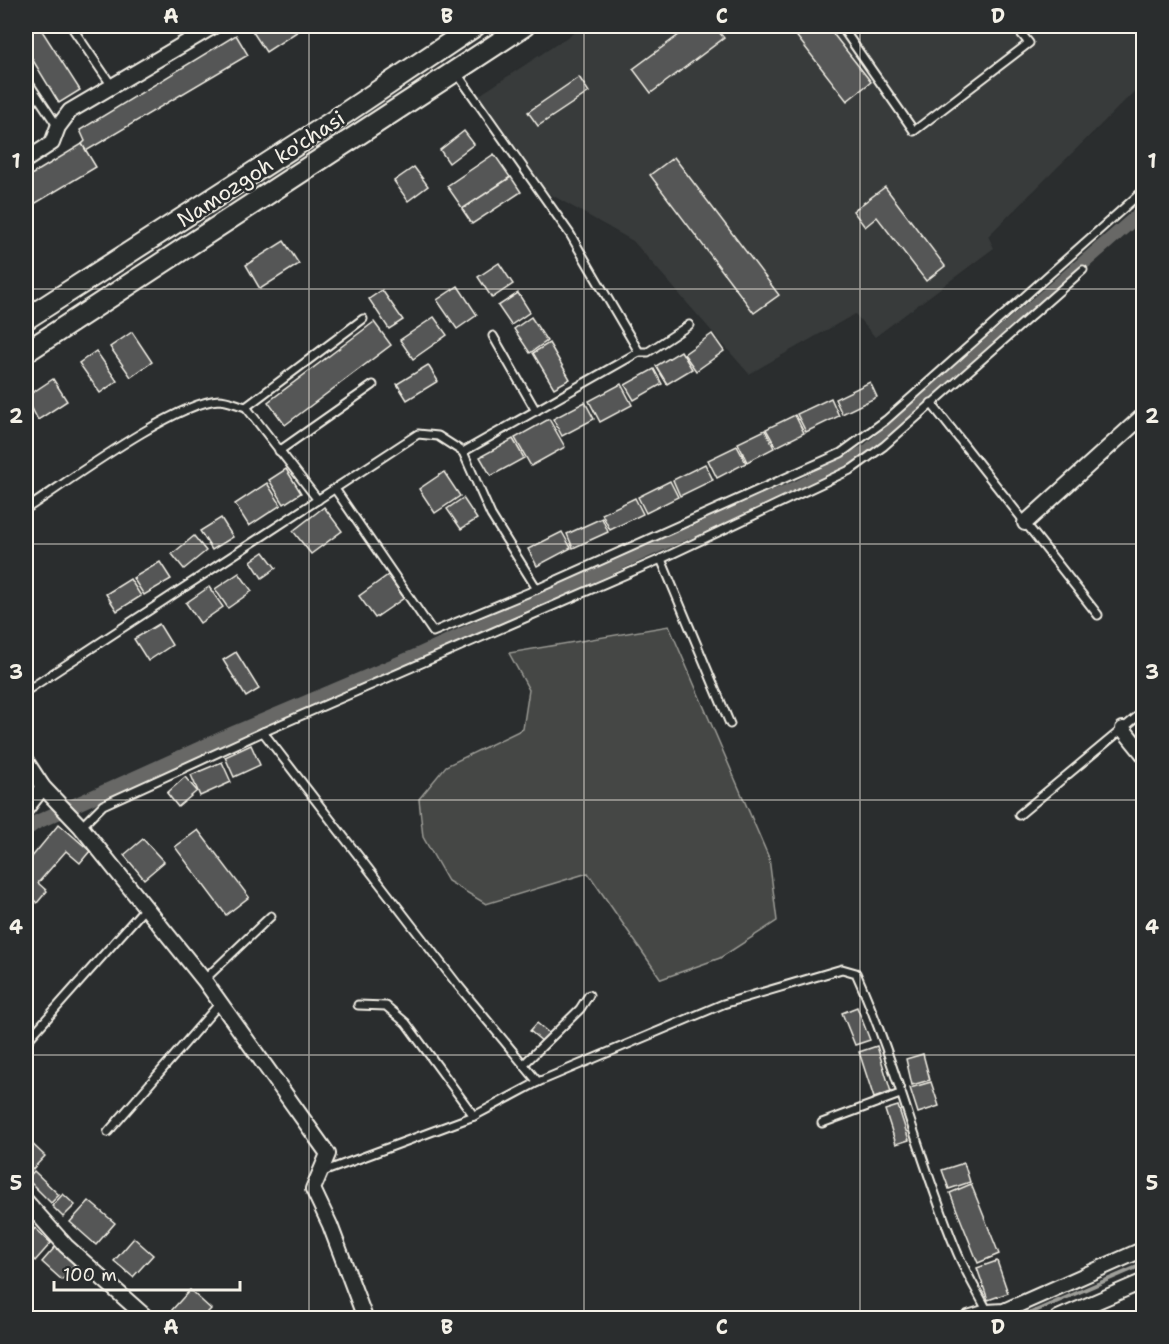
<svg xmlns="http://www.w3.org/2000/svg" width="1169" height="1344" font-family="'Shantell Sans',sans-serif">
<rect width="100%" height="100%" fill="#2a2d2e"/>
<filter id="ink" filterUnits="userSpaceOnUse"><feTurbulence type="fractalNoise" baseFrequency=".0167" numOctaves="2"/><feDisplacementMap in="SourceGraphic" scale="12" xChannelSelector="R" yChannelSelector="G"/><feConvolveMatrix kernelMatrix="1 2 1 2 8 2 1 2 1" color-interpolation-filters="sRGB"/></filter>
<g filter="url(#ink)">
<polygon fill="#373a3a" points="584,26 1143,26 1143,83 988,236 994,248 875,337 855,314 749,374 633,241 543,190 478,96"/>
<polygon fill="#444645" stroke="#9c9c96" stroke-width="1.5" points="669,626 769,858 777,921 720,958 661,979 588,873 486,904 448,881 423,837 419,799 446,766 523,729 529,690 509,653"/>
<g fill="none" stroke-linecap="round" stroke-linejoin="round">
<polyline stroke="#9f9f9a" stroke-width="4" points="1019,1318 1144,1264"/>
<polyline stroke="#676866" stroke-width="14" points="26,830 35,823 236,732 411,658 683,534 799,487 868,451 1144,210"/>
</g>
<g fill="#555756" stroke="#f4f1e8" stroke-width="1.5">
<polygon points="26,26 39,26 80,90 59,103 26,49"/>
<polygon points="249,26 306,26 266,52"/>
<polygon points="691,26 714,26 724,38 651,93 633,69"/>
<polygon points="796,26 827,26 871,82 847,101 791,29"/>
<polygon points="236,35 248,55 86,151 82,144 85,141 80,130"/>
<polygon points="579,77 589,92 538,126 528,112"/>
<polygon points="464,131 474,144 449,163 440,150"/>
<polygon points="82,144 96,167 26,209 26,178"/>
<polygon points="494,154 510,177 463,209 447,186"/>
<polygon points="674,157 779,295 754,313 650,175"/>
<polygon points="414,167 428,186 408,201 394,181"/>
<polygon points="511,177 521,192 472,224 462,209"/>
<polygon points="885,187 945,266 926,281 877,217 865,227 853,211"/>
<polygon points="284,241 299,264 260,289 246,265"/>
<polygon points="499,263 513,284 492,298 478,277"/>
<polygon points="458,286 477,315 457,329 437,300"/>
<polygon points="382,290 403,320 389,329 369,299"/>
<polygon points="518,293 530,312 511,325 498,306"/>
<polygon points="434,317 447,335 413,359 400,340"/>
<polygon points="531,317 547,341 530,353 514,329"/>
<polygon points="374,322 391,345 285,425 268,402"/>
<polygon points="132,332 152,362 131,377 110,347"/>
<polygon points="712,334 724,351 696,371 684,354"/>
<polygon points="549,343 570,379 554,388 533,353"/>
<polygon points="96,351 117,381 100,393 79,363"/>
<polygon points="681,351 692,369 667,384 656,366"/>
<polygon points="428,365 438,381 407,400 397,384"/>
<polygon points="654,369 662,384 634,400 625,385"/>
<polygon points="53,379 67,401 38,420 26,397"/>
<polygon points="870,382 877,397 842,414 835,399"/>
<polygon points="621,384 632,405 600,422 589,401"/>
<polygon points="831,398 839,416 806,432 797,414"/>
<polygon points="585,402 594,419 562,436 553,419"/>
<polygon points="795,415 804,433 776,447 766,429"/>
<polygon points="549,419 565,447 531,466 515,438"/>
<polygon points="765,430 774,448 747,462 738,443"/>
<polygon points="513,439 524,458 491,476 480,457"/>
<polygon points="737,446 746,463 717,478 708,460"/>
<polygon points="705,464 713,480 680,496 673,480"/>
<polygon points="286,469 301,493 284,504 269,480"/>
<polygon points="444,472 460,496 435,513 419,489"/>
<polygon points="670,481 678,497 646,513 638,497"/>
<polygon points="267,483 281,505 249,526 235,504"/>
<polygon points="463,498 477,519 461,529 447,509"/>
<polygon points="635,498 643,514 610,530 602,514"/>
<polygon points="324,507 342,531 311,554 293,531"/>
<polygon points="221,518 233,537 212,550 200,531"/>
<polygon points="602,518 608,532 573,548 567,534"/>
<polygon points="562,532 571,548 537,566 528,549"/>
<polygon points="194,536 206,551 184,569 172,554"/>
<polygon points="264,552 276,568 262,578 251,561"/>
<polygon points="160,562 171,579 144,595 133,578"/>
<polygon points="239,573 252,591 228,608 215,589"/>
<polygon points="388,575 404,598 375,618 359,596"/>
<polygon points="130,579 141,596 117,611 106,594"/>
<polygon points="209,587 223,607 200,623 186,603"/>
<polygon points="159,624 172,645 148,661 134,639"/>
<polygon points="236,652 259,689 246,697 223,660"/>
<polygon points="251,745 260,765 234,777 225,757"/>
<polygon points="222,762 231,782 200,796 191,775"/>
<polygon points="185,777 197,791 178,807 167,793"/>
<polygon points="59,824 90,851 80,863 66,851 38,883 47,891 37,903 26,893 26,864"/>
<polygon points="198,830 249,897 226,915 175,847"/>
<polygon points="143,839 164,862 144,879 124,855"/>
<polygon points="857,1007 870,1040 855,1045 842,1013"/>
<polygon points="537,1023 550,1034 543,1042 530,1031"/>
<polygon points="877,1046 891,1092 874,1098 859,1052"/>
<polygon points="923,1054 930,1080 912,1085 906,1059"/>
<polygon points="931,1082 939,1106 918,1113 910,1088"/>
<polygon points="898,1106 909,1140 896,1144 885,1110"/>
<polygon points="26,1138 45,1156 27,1175 26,1174"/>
<polygon points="964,1163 970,1182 949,1189 942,1170"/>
<polygon points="34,1171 59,1195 51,1203 27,1179"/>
<polygon points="971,1184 999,1254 978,1263 950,1193"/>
<polygon points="63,1194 75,1205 63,1217 52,1206"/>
<polygon points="89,1201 115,1223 96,1245 70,1222"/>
<polygon points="35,1228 51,1243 35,1261 26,1252 26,1239"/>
<polygon points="134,1238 153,1255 133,1277 114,1261"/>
<polygon points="55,1247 75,1265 62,1280 42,1262"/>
<polygon points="997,1261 1008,1293 988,1300 977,1268"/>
<polygon points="190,1290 211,1309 202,1318 179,1318 171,1311"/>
</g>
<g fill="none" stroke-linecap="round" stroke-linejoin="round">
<g stroke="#f4f1e8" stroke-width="11">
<g id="service">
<polyline points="71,26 112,86"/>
<polyline points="841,26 914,131 1029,43 1015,26"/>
<polyline points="456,72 570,234 639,352"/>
<polyline points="26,79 58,127"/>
<polyline points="493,336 536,411"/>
<polyline points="931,403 1098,615"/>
<polyline points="246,407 318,500"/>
<polyline points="279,451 373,385"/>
<polyline points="463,452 639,352 648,352 689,325"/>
<polyline points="335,489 433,632 537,589 841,453 886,420 1144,190"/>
<path d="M26 509C66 483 175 402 219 400 227 400 238 405 246 407L363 319"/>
<polyline points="661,559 852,469 884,446 1083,270"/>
<polyline points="26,691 418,434 438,436 463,452 491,515 537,589"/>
<path d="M263 732 457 984 538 1082 723 1004 842 969 856 973C896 1062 918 1157 955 1247 964 1270 977 1291 988 1312"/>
<polyline points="1019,815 1144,711"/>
<polyline points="81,827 103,805 263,732 661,559 730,724"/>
<polyline points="204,980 271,916"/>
<polyline points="358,1005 386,1006 406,1023 474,1116"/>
<polyline points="26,1042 145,908"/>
<polyline points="525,1063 580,1009 589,995"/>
<polyline points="822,1123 900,1094"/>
<polyline points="108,1132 220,1003"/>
<polyline points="320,1173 474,1116 538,1082"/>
</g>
</g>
<g stroke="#f4f1e8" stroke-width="18">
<g id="minor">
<polyline points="26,160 52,143 58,127 70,111 214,26"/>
<polyline points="1025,523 1144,415"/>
<polyline points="1123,729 1144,755"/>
<polyline points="26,761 43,787 81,827 204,980 328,1154 313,1189 330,1225 365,1318"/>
<polyline points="26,809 43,787"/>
<polyline points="26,1201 66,1246 147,1318"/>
<polyline points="968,1318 987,1312 1004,1311 1144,1249"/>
<polyline points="1058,1318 1144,1281"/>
</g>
</g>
<g stroke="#f4f1e8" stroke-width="24">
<g id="secondary">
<polyline points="26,319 332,122 475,26"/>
<polyline points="26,352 524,26"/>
</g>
</g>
<use href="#service" stroke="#2a2d2e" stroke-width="7"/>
<use href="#minor" stroke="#2a2d2e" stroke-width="14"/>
<use href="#secondary" stroke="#2a2d2e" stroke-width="20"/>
</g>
</g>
<path fill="none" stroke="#f4f1e8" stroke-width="1.5" stroke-opacity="0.55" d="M309 26V1318M584 26V1318M860 26V1318M26 289H1144M26 544H1144M26 800H1144M26 1055H1144"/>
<g text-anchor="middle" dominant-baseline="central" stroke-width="5" stroke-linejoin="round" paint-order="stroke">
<g font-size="21" fill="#f4f1e8" stroke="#2a2d2e">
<text transform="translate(261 169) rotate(-33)">Namozgoh ko'chasi</text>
</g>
</g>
<rect width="1169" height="1344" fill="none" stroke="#2a2d2e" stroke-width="66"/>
<path d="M54 1281v9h186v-9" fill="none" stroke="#f4f1e8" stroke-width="3"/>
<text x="63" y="1281" font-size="18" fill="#f4f1e8" stroke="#2a2d2e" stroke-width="4.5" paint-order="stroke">100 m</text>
<rect x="33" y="33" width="1103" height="1278" fill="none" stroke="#f4f1e8" stroke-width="2"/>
<g font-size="20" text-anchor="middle" font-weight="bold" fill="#f4f1e8">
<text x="171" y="23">A</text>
<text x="447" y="23">B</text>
<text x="722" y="23">C</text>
<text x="998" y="23">D</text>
<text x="16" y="168">1</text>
<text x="1152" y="168">1</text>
<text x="16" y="423">2</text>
<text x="1152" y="423">2</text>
<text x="16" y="679">3</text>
<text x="1152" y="679">3</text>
<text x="16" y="934">4</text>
<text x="1152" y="934">4</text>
<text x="16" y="1190">5</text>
<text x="1152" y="1190">5</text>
<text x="171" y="1334">A</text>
<text x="447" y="1334">B</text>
<text x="722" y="1334">C</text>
<text x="998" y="1334">D</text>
</g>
</svg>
